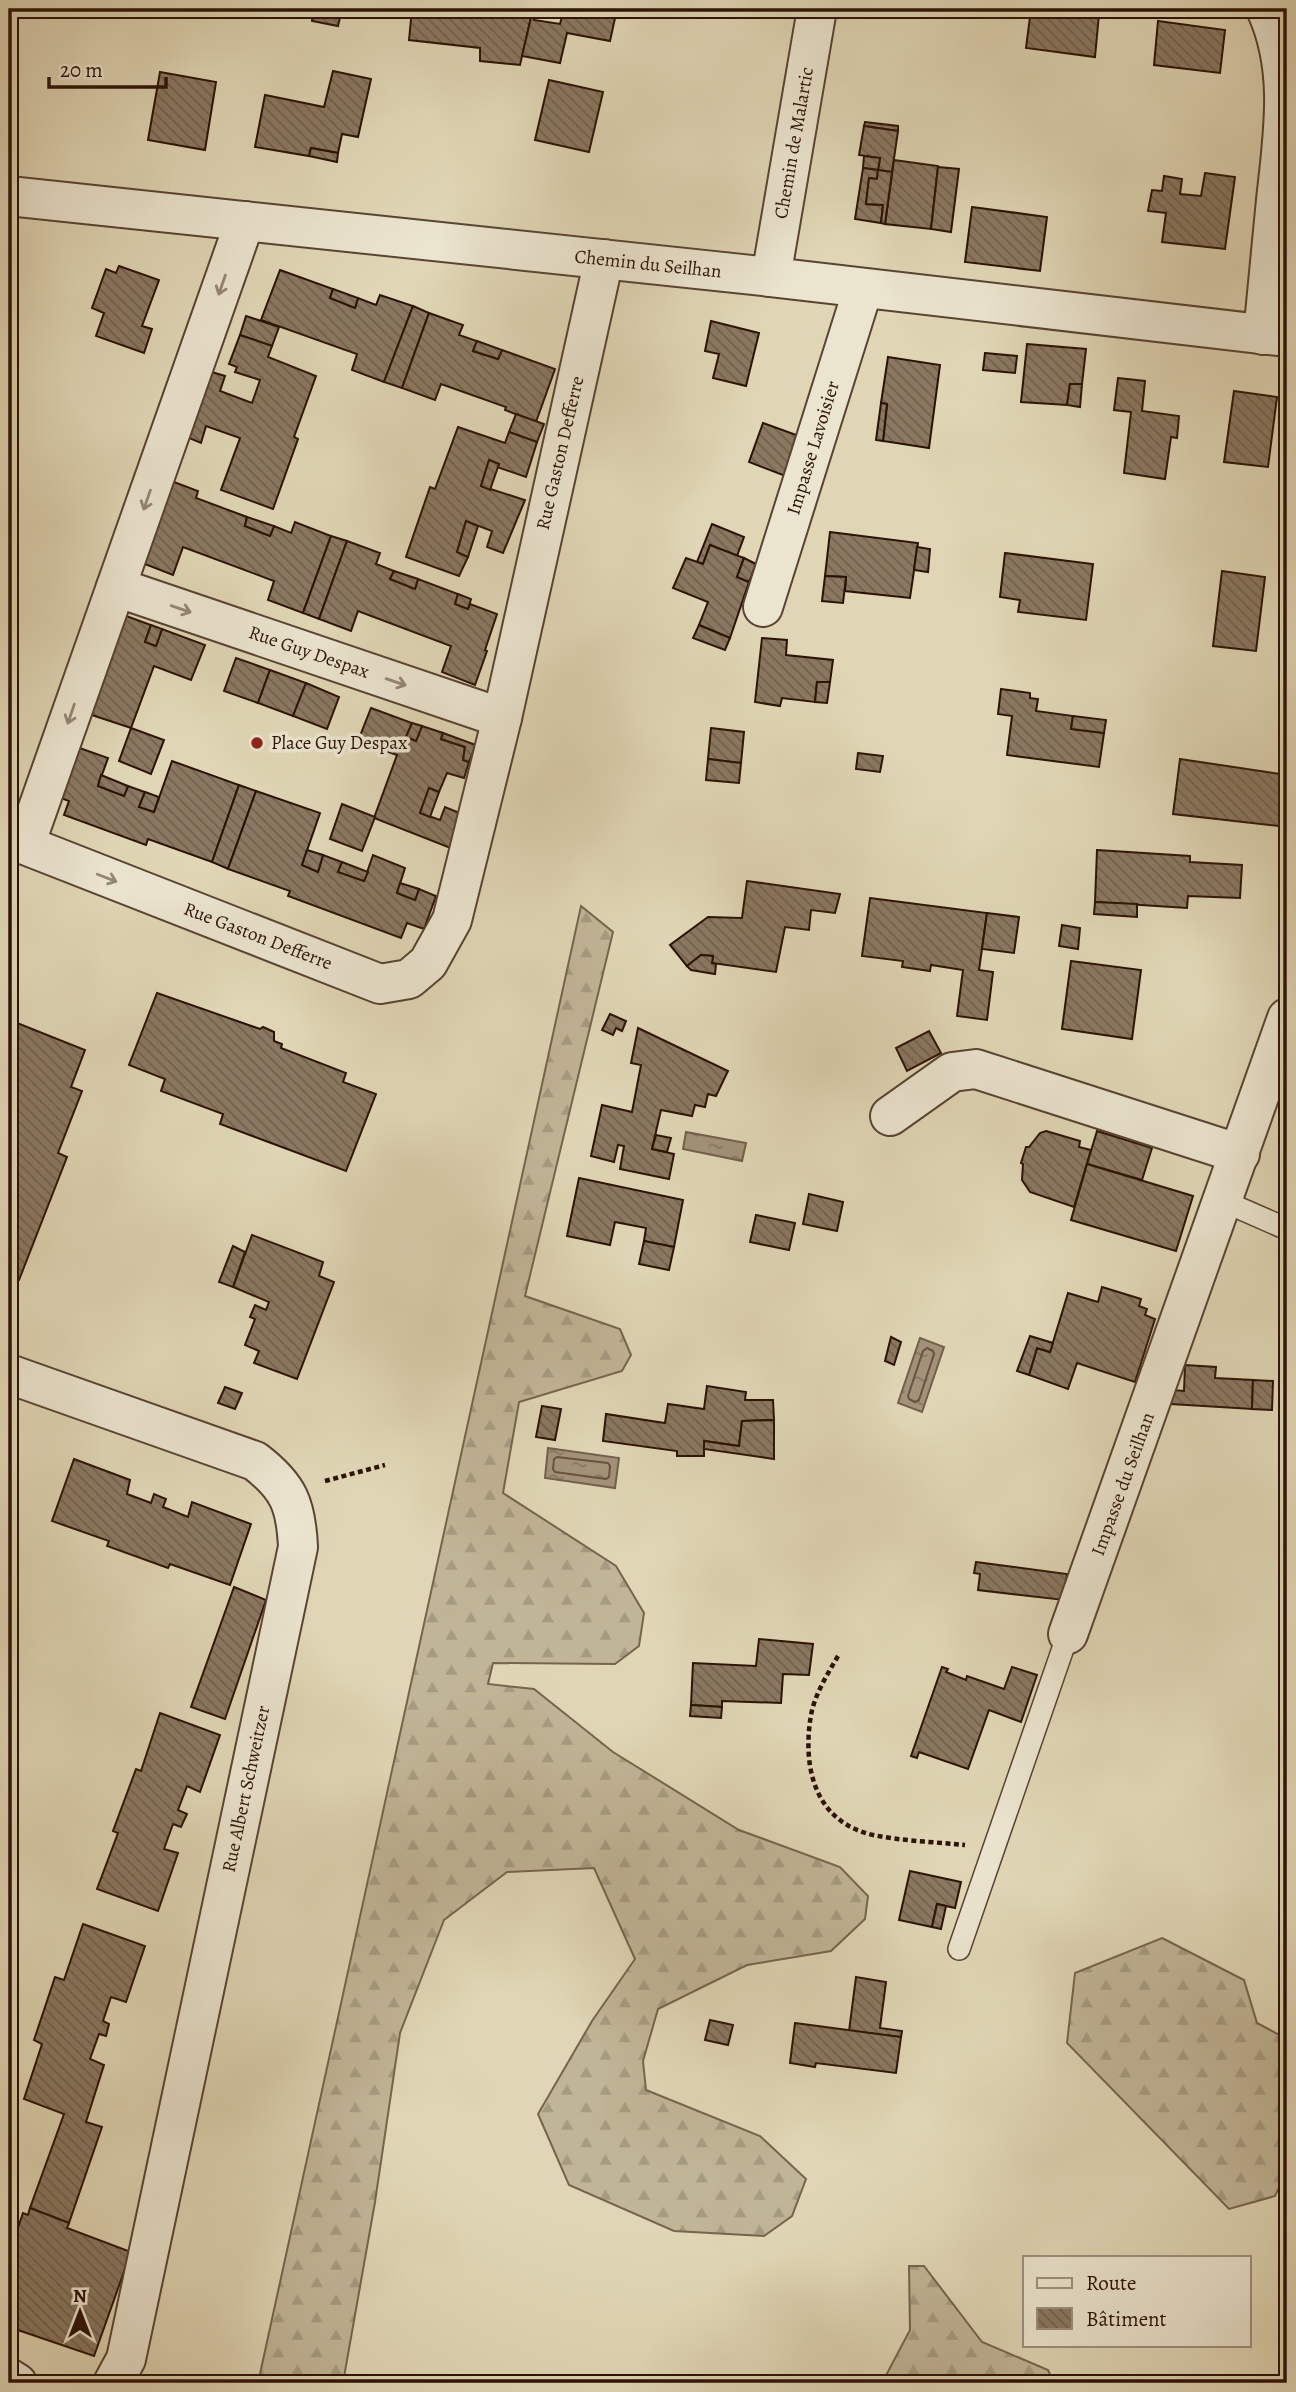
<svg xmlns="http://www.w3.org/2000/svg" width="1296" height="2392" font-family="Alegreya,serif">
<defs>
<pattern id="forest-firs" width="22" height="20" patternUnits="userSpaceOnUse" patternTransform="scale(1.75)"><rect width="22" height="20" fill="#c1b597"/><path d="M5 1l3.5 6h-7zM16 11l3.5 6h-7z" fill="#a69b81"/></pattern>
<pattern id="water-ripples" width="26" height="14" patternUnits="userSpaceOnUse" patternTransform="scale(1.75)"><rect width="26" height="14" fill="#a3937a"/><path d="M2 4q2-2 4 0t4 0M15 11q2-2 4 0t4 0" fill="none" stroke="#857762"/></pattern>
<pattern id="building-back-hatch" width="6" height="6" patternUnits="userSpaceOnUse" patternTransform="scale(1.75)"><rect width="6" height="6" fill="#8a7861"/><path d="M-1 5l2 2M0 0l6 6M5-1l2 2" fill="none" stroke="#71614e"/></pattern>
</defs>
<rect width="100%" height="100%" fill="#e0d6b5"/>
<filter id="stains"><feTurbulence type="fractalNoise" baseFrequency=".00286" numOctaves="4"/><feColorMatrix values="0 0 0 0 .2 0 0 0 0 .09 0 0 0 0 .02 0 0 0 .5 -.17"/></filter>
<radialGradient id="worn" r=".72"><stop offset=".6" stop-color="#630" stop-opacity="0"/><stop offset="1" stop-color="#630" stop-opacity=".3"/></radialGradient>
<g fill="url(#forest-firs)" stroke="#76644e" stroke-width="2">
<polygon points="581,906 613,932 525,1296 620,1329 631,1355 622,1371 519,1402 503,1493 616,1566 644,1613 639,1646 615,1664 493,1663 488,1684 534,1689 613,1752 739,1830 840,1867 868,1896 865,1919 831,1951 747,1965 658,2009 643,2061 646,2090 760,2136 806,2179 792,2216 764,2236 674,2231 569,2185 538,2114 592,2021 635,1959 594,1868 507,1872 444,1920 400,2033 375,2202 344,2377 366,2383 258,2383"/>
<polygon points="1162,1938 1244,1980 1257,2023 1287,2039 1287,2171 1275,2196 1229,2209 1067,2043 1075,1973"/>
<polygon points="909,2266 924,2266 982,2342 1048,2370 1054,2383 882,2383 910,2330"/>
</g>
<g fill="url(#water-ripples)" stroke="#735f4c" stroke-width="2">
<polygon points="686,1132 746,1143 742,1161 683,1149"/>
<polygon points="920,1338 944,1347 922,1412 898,1403"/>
<polygon points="548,1448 619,1458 615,1488 545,1478"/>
</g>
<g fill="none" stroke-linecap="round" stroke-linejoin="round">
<g stroke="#685240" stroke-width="2">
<polygon points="927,1348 933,1351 934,1354 919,1400 915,1402 909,1399 908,1396 923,1351"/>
<polygon points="557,1457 608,1463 610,1466 609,1477 606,1479 555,1472 553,1469 554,1459"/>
</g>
</g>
<g fill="url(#building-back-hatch)" stroke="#2c1206" stroke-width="2">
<polygon points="313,9 357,9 356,16 341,13 338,26 312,21"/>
<polygon points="412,9 533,9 520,65 480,61 480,48 409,40"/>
<polygon points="533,9 535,9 534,20 560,24 564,9 617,9 610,41 567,33 560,63 522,56"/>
<polygon points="1031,9 1061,9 1099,14 1095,57 1026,48"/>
<polygon points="1158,21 1225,30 1220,73 1154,65"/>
<polygon points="333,71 371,79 358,137 342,134 338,153 311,148 309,156 255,147 265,95 324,107"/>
<polygon points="160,72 216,82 205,150 148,140"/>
<polygon points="549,80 603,92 589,152 535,140"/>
<polygon points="865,122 898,126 898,131 864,126"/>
<polygon points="864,126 898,131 892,172 878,170 880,158 859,155"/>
<polygon points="311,148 338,153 337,162 309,156"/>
<polygon points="864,156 880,158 878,170 863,168"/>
<polygon points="894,160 938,166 931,229 885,224"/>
<polygon points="938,167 959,169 951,232 931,229"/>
<polygon points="863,168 878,170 877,179 869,178 866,204 883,205 881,223 855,219"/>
<polygon points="878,170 892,172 885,224 881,223 883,205 866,204 869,178 877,179"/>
<polygon points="1205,173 1235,177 1225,249 1162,242 1166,213 1148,211 1152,190 1162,191 1164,176 1182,179 1180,194 1201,196"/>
<polygon points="972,207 1047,217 1040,271 965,262"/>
<polygon points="119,266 159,280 142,326 152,329 144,353 96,336 104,313 92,308 106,269 116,273"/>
<polygon points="280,270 333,289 330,298 355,308 358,298 376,305 380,295 413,306 384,382 352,370 357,354 261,320"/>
<polygon points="333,289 358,298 355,308 330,298"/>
<polygon points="413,306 429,313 402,388 384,382"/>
<polygon points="429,313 463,325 459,335 477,341 473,351 498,359 502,350 555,369 536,422 505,410 506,407 441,384 435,400 402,388"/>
<polygon points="246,316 279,327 272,346 240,335"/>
<polygon points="711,321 759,333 746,386 713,378 719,354 705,351"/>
<polygon points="240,335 272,346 268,357 316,376 294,437 298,439 273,509 221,490 240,438 206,426 201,443 182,435 205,370 225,376 220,391 252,403 260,380 235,372 237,367 229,364"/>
<polygon points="477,341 502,350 498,359 473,351"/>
<polygon points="1027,344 1086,349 1082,384 1070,384 1067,405 1021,402"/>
<polygon points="985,353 1017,356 1015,373 983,370"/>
<polygon points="888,357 940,365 929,448 883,441 887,404 881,403"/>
<polygon points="1118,378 1145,381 1142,411 1179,416 1177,438 1171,437 1165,479 1124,473 1131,412 1114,410"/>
<polygon points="1070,384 1082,384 1080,407 1067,405"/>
<polygon points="1234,391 1277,397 1268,467 1224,462"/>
<polygon points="881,403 887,404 883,441 876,440"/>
<polygon points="516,414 544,424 537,442 509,432"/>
<polygon points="763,423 802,437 788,477 749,462"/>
<polygon points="458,427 505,443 509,432 537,442 526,477 497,467 499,464 489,460 481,486 525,500 503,553 487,547 492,531 466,521 457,552 468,557 459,576 406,557 430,487 435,489"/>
<polygon points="489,460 499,464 490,490 481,486"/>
<polygon points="166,479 198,491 196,498 247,517 245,526 270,536 274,526 291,533 295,522 331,536 303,613 268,600 274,581 183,547 173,575 137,561"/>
<polygon points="247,517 274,526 270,536 245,526"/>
<polygon points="466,521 478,526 468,557 457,552"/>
<polygon points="712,524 744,537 737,556 710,545 703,564 697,562"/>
<polygon points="830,532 918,543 910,598 845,591 846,577 825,576"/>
<polygon points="331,536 347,541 319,619 303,613"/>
<polygon points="347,541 380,553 376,564 394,571 390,579 415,589 418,579 458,594 455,604 468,609 470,604 497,614 485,650 487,651 475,685 442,672 451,646 358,611 351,631 319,619"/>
<polygon points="710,545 744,558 737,577 749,582 730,638 699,625 708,602 673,588 686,558 703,564"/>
<polygon points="917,547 930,549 928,572 914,570"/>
<polygon points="1005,553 1093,564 1086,620 1018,612 1020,600 1000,597"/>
<polygon points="744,558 756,564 749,582 737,577"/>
<polygon points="394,571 418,579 415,589 390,579"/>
<polygon points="1222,571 1265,577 1256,651 1213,646"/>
<polygon points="825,576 846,577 843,603 822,601"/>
<polygon points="458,594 471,599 468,609 455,604"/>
<polygon points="118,613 151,625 145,642 156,646 162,629 205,645 191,680 154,666 131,728 83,712"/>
<polygon points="151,625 162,629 156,646 145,642"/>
<polygon points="699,625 730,638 725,650 693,638"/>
<polygon points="762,638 787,640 786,655 833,660 830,682 817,682 815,702 782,698 780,706 755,702"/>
<polygon points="236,658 270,670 258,703 224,691"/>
<polygon points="270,670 306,683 293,716 258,703"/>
<polygon points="817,682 830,682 827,703 815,702"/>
<polygon points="306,683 339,697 327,729 293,716"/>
<polygon points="1001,689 1030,693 1030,698 1038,699 1036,711 1073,716 1071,729 1104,733 1099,767 1007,755 1012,716 998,714"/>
<polygon points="371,708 412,723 406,737 416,741 422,726 443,733 441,739 465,747 463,760 469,762 464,778 447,773 439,792 429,788 420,813 440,820 445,807 467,816 453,849 374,818 397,755 358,741"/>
<polygon points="1073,716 1106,720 1104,733 1071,729"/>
<polygon points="412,723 422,726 416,741 406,737"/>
<polygon points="131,728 164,740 151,774 119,761"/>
<polygon points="711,728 744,732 741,763 708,759"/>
<polygon points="443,733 476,745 469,762 463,760 465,747 441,739"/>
<polygon points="71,745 108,758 98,786 124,796 128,786 145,792 139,807 154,812 172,761 239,785 212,862 148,839 146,845 64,815 69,801 53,795"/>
<polygon points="858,753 883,756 880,772 856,769"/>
<polygon points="708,759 741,763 739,783 706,780"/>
<polygon points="1180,759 1287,775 1287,827 1173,814"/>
<polygon points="101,775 128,786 124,796 98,786"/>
<polygon points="239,785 256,791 228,869 212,862"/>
<polygon points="429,788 439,792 430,817 420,813"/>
<polygon points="256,791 320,813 302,865 318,872 323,855 342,862 338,872 364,881 373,855 405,868 397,893 415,900 419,889 436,896 424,929 407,923 401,938 288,896 290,891 228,869"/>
<polygon points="145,792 159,797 154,812 139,807"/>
<polygon points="342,804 375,817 362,851 330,839"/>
<polygon points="307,850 323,855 318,872 302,865"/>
<polygon points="1097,850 1190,856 1190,862 1242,865 1240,898 1188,896 1187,908 1095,902"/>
<polygon points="342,862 368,872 364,881 338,872"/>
<polygon points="747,881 840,894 835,913 811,910 809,930 785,927 776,972 712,963 713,956 701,955 687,966 670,945 708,917 742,918"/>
<polygon points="400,883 419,889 415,900 397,893"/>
<polygon points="870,898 987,913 979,970 993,972 987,1020 957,1016 963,970 931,965 930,971 902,967 903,961 862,956"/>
<polygon points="1095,902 1137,904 1137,917 1094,914"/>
<polygon points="987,913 1019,917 1014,953 982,949"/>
<polygon points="1062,925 1080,928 1078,949 1059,946"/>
<polygon points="701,955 713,956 712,963 716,964 715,974 691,970 687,966"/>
<polygon points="1071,961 1141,970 1132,1039 1062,1029"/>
<polygon points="157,993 260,1029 263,1027 274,1032 274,1041 282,1044 281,1048 346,1073 343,1082 376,1094 346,1171 220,1124 223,1114 161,1091 165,1079 129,1065"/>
<polygon points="610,1014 626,1021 622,1031 616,1028 613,1035 602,1030"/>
<polygon points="12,1021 85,1050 71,1087 82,1091 58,1153 67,1157 19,1280 9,1276 9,1029"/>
<polygon points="638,1028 728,1071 716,1096 708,1094 705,1107 695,1105 692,1116 661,1110 652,1149 674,1154 669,1179 620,1169 624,1146 618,1145 614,1162 591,1156 602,1105 632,1112 641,1065 631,1063"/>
<polygon points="929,1031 941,1053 907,1071 896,1048"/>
<polygon points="1046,1131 1080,1141 1079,1147 1091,1150 1074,1207 1030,1192 1022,1180 1023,1164 1021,1163 1026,1147 1029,1147 1040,1133"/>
<polygon points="1097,1131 1152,1148 1142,1180 1087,1164"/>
<polygon points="656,1135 671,1138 667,1152 652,1149"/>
<polygon points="1087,1164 1193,1196 1176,1251 1071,1220"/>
<polygon points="579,1178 683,1200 674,1247 644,1241 646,1228 615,1222 610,1245 567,1236"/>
<polygon points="809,1194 843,1202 837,1231 803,1224"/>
<polygon points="756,1215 795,1223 789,1250 750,1242"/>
<polygon points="252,1235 323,1262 319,1276 334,1282 297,1379 254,1363 259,1351 245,1345 255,1319 250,1317 255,1305 266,1310 269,1302 233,1287"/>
<polygon points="644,1241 674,1247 669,1270 639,1264"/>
<polygon points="233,1246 245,1252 233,1287 219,1282"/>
<polygon points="1102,1287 1141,1299 1139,1306 1147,1309 1145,1315 1155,1319 1135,1382 1077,1363 1068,1389 1029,1375 1037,1348 1050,1352 1068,1293 1098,1302"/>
<polygon points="1030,1336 1053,1343 1050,1352 1037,1348 1029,1375 1017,1371"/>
<polygon points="891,1337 901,1342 894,1365 885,1361"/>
<polygon points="1185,1365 1216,1367 1215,1378 1253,1380 1252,1409 1155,1403 1160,1389 1184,1391"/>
<polygon points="1253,1380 1273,1381 1272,1410 1252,1409"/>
<polygon points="707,1386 746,1392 745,1400 773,1400 774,1420 742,1421 739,1446 704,1441 704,1456 677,1456 677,1451 603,1441 606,1414 665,1423 668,1404 704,1409"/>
<polygon points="225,1387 242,1393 235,1409 218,1403"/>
<polygon points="542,1406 561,1409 555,1440 536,1437"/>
<polygon points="774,1420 774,1459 704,1449 704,1441 739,1446 742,1421"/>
<polygon points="74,1459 130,1480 127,1494 151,1503 154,1494 166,1499 163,1507 188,1517 192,1502 251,1524 230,1585 170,1564 168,1568 107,1546 109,1541 52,1521"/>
<polygon points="976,1562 1067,1574 1064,1600 978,1590 980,1574 974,1573"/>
<polygon points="234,1587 266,1600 225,1719 191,1707"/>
<polygon points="759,1639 813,1644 809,1675 783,1674 781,1703 722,1701 722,1707 691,1705 693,1663 756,1666"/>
<polygon points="942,1667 948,1669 946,1672 966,1680 967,1676 1004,1689 1012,1667 1037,1675 1021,1722 989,1710 968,1769 919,1752 917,1758 911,1756"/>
<polygon points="691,1705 722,1707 721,1718 690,1716"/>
<polygon points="160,1713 220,1735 200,1792 187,1786 178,1810 187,1814 181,1827 173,1824 164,1849 178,1853 158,1911 97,1889 118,1833 113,1831 136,1769 141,1771"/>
<polygon points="910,1871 961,1882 955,1908 937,1904 932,1927 899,1920"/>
<polygon points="937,1904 946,1906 941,1929 932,1927"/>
<polygon points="83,1924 145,1946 126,2002 111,1997 103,2021 109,2024 106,2036 99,2034 90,2059 104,2065 86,2122 102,2127 69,2223 30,2208 64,2114 24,2099 42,2044 34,2040 55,1977 64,1980"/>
<polygon points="856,1977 886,1982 880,2028 902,2031 901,2037 849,2031"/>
<polygon points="710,2020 733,2025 728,2045 705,2040"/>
<polygon points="795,2023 901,2037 896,2073 816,2063 815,2067 790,2063"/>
<polygon points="30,2208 69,2223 67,2228 131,2252 94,2356 9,2327 9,2254 23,2213 28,2215"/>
</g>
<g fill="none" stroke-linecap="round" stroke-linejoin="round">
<g stroke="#594332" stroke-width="24">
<g id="service">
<polyline points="1223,1201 1287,1229"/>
<polyline points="959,1949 1068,1634"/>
</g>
</g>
<g stroke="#594332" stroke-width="42">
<g id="minor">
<polyline points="9,196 771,277 1287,337"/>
<polyline points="245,221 25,845 380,984 409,979 428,963 452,920 502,718 604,259"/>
<polyline points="771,277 817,9"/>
<path d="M1263 335C1267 290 1272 245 1276 200 1283 135 1294 70 1266 9"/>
<polyline points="116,587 502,718"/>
<polyline points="763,607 863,289"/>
<polyline points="890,1116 952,1072 976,1069 1240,1154"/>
<path d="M9 1374 255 1461C289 1487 296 1505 298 1547L126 2359 113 2383"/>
<polyline points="1068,1634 1287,1018"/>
<polyline points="9,2378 17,2383"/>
</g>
</g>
<g stroke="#2c1206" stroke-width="4.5" stroke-dasharray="5 3.5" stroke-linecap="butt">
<polyline points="325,1481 385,1465"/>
<path d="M838 1656C827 1675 815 1694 811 1715 802 1768 815 1822 873 1835 902 1841 935 1842 965 1845"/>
</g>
<use href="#service" stroke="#ebe4cf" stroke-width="21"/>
<use href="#minor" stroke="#ebe4cf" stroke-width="38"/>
</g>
<defs><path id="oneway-shaft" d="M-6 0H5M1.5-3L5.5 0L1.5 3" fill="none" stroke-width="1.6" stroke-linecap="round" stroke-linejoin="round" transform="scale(1.75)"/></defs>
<g stroke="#958675">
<use href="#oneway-shaft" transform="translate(222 285) rotate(109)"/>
<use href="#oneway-shaft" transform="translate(147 500) rotate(109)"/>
<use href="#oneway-shaft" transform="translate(181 609) rotate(19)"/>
<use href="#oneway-shaft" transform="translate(396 682) rotate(19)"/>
<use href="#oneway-shaft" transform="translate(71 714) rotate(109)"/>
<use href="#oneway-shaft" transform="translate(107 878) rotate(21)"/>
</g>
<circle fill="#8f2418" stroke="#ebe4cf" stroke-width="2.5" cx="257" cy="743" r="7"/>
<g text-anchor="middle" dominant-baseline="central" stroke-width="7" stroke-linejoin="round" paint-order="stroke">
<g font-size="19" fill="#2c1206" stroke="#ebe4cf">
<text transform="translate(794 143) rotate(-80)">Chemin de Malartic</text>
<text transform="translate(648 264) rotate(6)">Chemin du Seilhan</text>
<text transform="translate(813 448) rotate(-73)">Impasse Lavoisier</text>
<text transform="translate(560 453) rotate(-77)">Rue Gaston Defferre</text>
<text transform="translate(309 652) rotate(19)">Rue Guy Despax</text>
<text transform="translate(258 936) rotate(21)">Rue Gaston Defferre</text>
<text transform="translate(1123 1484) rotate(-70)">Impasse du Seilhan</text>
<text transform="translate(246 1789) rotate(-78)">Rue Albert Schweitzer</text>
</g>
<g font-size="19" fill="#2c1206" stroke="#ebe4cf" text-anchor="start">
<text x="271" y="743">Place Guy Despax</text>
</g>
</g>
<rect width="1296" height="2392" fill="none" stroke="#e0d6b5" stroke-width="35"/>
<rect x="10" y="10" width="1275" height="2371" fill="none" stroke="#2c1206" stroke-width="3.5"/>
<rect x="18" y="18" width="1261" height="2357" fill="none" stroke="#2c1206" stroke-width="2"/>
<rect x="1023" y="2256" width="228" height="91" fill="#ebe4cf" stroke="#9f907f" stroke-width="2"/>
<rect x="1037" y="2278" width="35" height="10" fill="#ebe4cf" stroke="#9f907f" stroke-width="2"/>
<text x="1086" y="2290" font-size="21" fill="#2c1206">Route</text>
<rect x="1037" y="2308" width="35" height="21" fill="url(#building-back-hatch)" stroke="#9f907f" stroke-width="2"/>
<text x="1086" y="2326" font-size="21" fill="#2c1206">Bâtiment</text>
<g transform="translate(80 2312)" stroke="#ebe4cf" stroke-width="5" paint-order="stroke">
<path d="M0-5L12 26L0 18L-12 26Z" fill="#2c1206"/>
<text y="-10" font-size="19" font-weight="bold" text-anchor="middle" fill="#2c1206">N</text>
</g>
<path d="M49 77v10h117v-10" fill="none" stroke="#2c1206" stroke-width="3.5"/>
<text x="60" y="77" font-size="21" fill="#2c1206" stroke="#ebe4cf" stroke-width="5" paint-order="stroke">20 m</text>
<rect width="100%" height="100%" filter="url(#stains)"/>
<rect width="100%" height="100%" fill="url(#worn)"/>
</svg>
